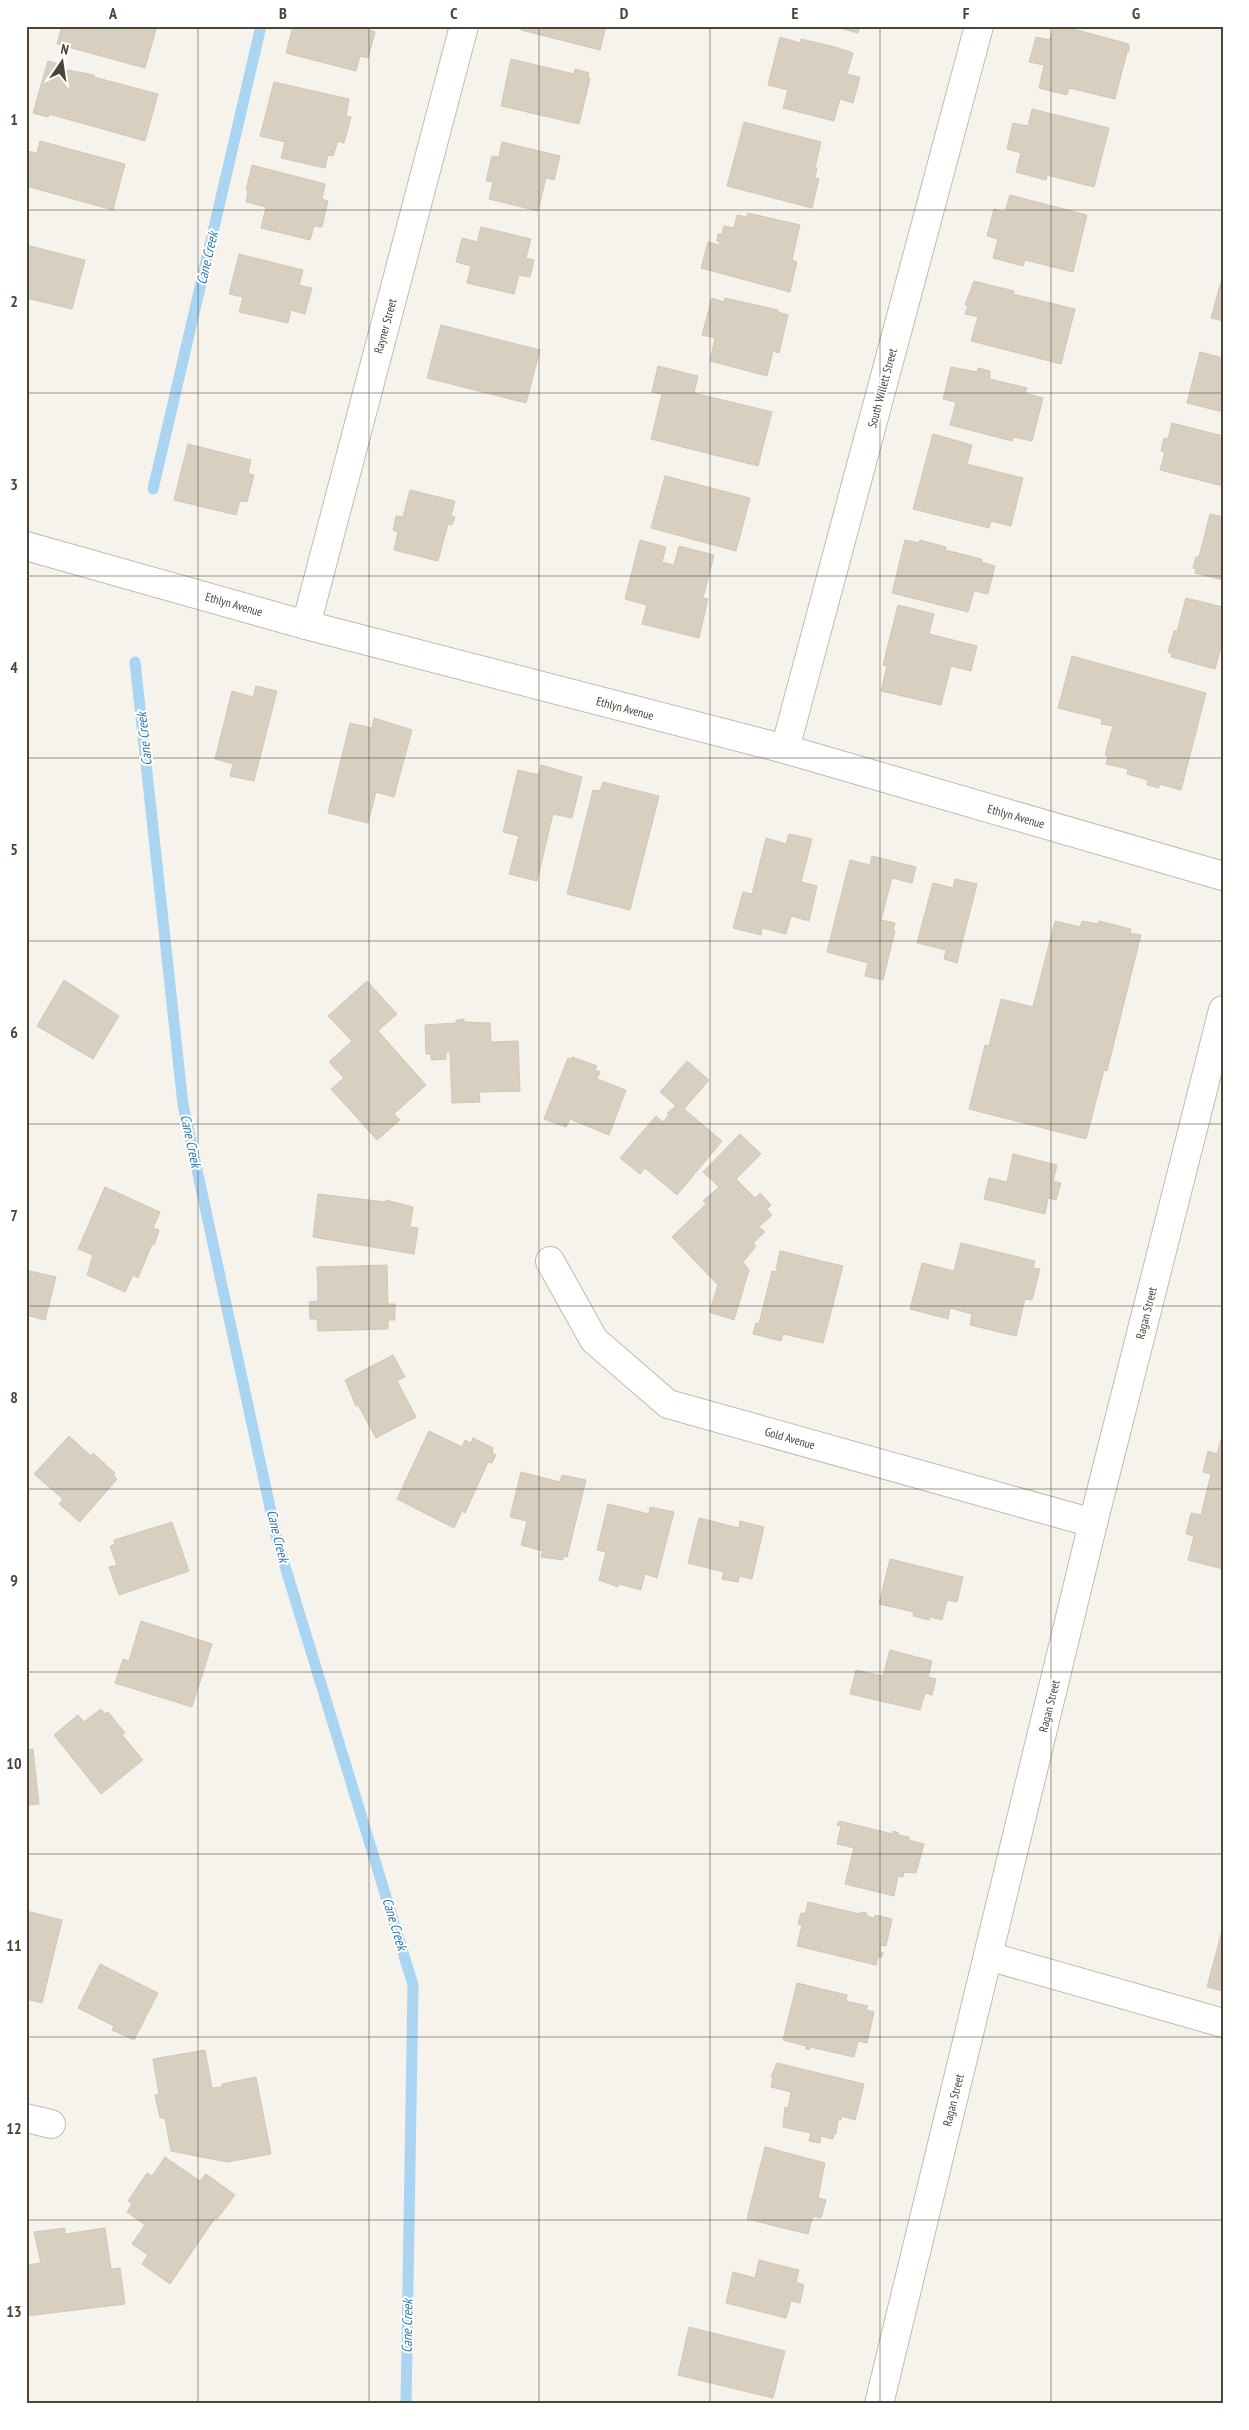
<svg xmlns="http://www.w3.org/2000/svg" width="1249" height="2430" font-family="'PT Sans Narrow',sans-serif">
<rect width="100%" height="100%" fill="#f6f3ec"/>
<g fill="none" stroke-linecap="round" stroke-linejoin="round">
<g stroke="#a9d4f2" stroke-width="11">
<polyline points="153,489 261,26"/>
<polyline points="135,662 183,1105 277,1540 413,1985 406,2404"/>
</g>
</g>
<g fill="#d8cfc1" stroke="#d3c7b4">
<polygon points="62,26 157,26 145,68 57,44"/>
<polygon points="293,26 368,26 367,29 375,32 368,58 360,56 356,71 286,53"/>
<polygon points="522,26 606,26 600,50 521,30"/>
<polygon points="832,26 860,26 858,33"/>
<polygon points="1054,26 1062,26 1129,44 1129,52 1127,52 1115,99 1069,88 1067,95 1039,88 1044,65 1029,62 1036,37 1050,40"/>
<polygon points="780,37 800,43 801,39 835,47 853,53 847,74 860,77 853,103 840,99 834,121 783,108 788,90 768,85"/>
<polygon points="511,59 574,74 575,69 589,73 588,78 590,79 579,124 501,106"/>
<polygon points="48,61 62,65 62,69 94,75 94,77 158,94 145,141 49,114 48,117 33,113"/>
<polygon points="274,82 349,99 346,116 351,117 344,143 338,141 333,156 328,155 325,168 281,158 285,142 260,136"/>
<polygon points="1032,109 1109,128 1094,187 1047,175 1046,180 1016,172 1021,153 1007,149 1013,123 1028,126"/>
<polygon points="744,122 821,142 815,168 817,168 815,178 819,179 812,208 727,186"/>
<polygon points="40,141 125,164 113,210 26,186 27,151 37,153"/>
<polygon points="502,142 560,156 554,180 546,178 538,211 489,199 493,182 486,181 492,156 499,157"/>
<polygon points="252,165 325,184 322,199 328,201 322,227 314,226 310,240 261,228 266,207 246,202 248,191 246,190"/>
<polygon points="1010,195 1087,215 1073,272 1025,260 1023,266 993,258 998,239 987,236 994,209 1005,212"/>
<polygon points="748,213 800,225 792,260 797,262 790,292 701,268 708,242 719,245 720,242 717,241 718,234 722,234 724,226 734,228 737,215 747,217"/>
<polygon points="481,227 531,239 526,258 534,260 530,277 519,275 514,294 467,283 471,266 456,262 462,238 477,242"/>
<polygon points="26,245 85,260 72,309 26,298"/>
<polygon points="239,254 303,270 299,285 312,288 305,314 291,310 288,323 239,312 243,297 229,294"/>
<polygon points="1223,275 1223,321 1211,318"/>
<polygon points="974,281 1014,291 1013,294 1075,309 1061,364 971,341 978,317 965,314 968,306 965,305"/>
<polygon points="712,298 724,302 725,298 778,310 778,312 788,315 779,353 773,351 767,376 710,361 715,338 702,335"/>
<polygon points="441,325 540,350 526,403 427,378"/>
<polygon points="1200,352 1223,358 1223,412 1187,403"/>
<polygon points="658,366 698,376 694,393 772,412 758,466 651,439 662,394 652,392"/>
<polygon points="951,367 977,372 978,368 990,371 990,379 1027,388 1025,393 1043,398 1032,441 1013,437 1012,441 950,425 956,402 943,399"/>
<polygon points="1172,423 1223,436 1223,486 1160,470 1165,452 1161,451 1164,438 1168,439"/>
<polygon points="933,434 972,445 967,464 1023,478 1011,526 991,521 989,528 913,509"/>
<polygon points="188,444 251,460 248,473 254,475 247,502 240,501 236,515 174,500"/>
<polygon points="665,476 750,498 736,551 651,528"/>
<polygon points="410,490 455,501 451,516 455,517 452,525 448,524 438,561 394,550 398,532 393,530 396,516 403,517"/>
<polygon points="1210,514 1223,517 1223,580 1195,573 1196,569 1193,568 1196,557 1199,557"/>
<polygon points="640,540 666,547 662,562 674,565 679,546 714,555 703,598 708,599 699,638 642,624 647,605 625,599"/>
<polygon points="905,540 919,543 920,540 946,547 945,550 982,559 981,562 995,566 988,594 974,591 968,612 892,593"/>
<polygon points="1186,598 1223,607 1223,651 1220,651 1215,669 1171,657 1172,653 1168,652 1174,631 1177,631"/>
<polygon points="898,605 934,614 929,634 977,646 971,671 951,666 941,705 881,691 887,666 883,665"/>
<polygon points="1072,656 1206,693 1181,790 1159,784 1159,788 1147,785 1148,780 1127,774 1128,769 1106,764 1108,756 1105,755 1113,726 1101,724 1102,719 1058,708"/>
<polygon points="256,686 277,691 254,781 230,776 233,764 215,759 232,691 253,697"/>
<polygon points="374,718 412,730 394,797 376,792 368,823 328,813 350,723 372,728"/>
<polygon points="541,765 582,777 572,818 553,814 537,881 509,874 519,836 503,832 518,770 539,775"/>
<polygon points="603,782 659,796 630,910 567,894 593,790 600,791"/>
<polygon points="789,834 812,839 801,882 817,886 809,921 791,916 786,934 762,928 761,935 733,928 743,892 752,894 766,838 786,844"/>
<polygon points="872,856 916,867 912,883 892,878 881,920 895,923 893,931 895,931 883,980 865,976 868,963 827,952 850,860 870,865"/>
<polygon points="955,879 977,884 957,963 944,959 946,950 917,943 933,883 953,888"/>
<polygon points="1055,921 1080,927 1082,921 1098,924 1099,921 1131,929 1130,933 1141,935 1107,1071 1104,1070 1086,1139 969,1109 985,1045 989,1046 1001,999 1033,1007"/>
<polygon points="64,980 119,1016 93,1059 37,1026"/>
<polygon points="367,981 397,1014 378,1031 426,1085 394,1114 400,1120 377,1140 331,1089 344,1078 329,1062 352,1041 328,1016"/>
<polygon points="464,1019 464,1022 490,1023 491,1042 518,1041 520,1091 479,1092 480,1102 452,1103 450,1052 446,1052 446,1059 431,1060 431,1054 426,1054 425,1025 456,1023 456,1020"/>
<polygon points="572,1057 597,1066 595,1070 600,1072 597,1079 626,1090 609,1135 570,1119 566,1127 544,1119 568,1058 571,1059"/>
<polygon points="687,1061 709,1080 684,1109 722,1141 677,1195 645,1168 640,1174 620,1158 656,1116 663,1122 669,1115 667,1113 676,1106 660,1092"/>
<polygon points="740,1134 761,1154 736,1179 755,1198 760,1193 771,1205 767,1209 772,1215 759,1227 765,1232 753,1243 756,1246 743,1262 749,1270 734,1320 709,1312 718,1285 672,1237 706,1204 703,1201 719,1187 703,1172"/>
<polygon points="1013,1154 1057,1165 1053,1181 1061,1183 1056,1200 1048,1198 1045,1214 984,1199 989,1178 1007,1182"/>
<polygon points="105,1187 160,1212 153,1228 159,1230 154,1245 152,1244 138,1278 133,1275 125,1292 87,1275 93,1255 78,1249"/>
<polygon points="318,1194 386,1202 386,1200 413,1207 410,1227 418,1228 414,1254 313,1237"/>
<polygon points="961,1243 1035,1261 1033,1268 1040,1269 1032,1300 1025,1299 1016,1336 970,1325 972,1314 950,1308 948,1319 910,1309 922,1263 954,1271"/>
<polygon points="780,1251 843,1266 823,1343 783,1334 781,1341 753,1334 756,1323 759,1324 772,1271 777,1272 778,1269 776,1269"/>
<polygon points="387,1265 388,1304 395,1304 395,1320 388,1320 388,1329 318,1331 317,1319 310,1319 309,1302 318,1301 317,1267"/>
<polygon points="26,1270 56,1277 45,1320 26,1315"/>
<polygon points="393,1355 405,1377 397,1381 416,1417 376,1438 358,1405 356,1406 345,1380"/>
<polygon points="429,1431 462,1447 465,1440 471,1443 473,1438 493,1448 492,1453 496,1455 492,1463 488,1462 465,1513 462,1511 454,1528 397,1499"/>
<polygon points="1223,1432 1223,1569 1188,1560 1194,1536 1186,1534 1191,1513 1201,1515 1211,1474 1203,1472 1208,1451 1217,1454"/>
<polygon points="69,1436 91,1456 93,1453 115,1473 113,1475 117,1479 80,1522 59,1504 63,1499 34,1474"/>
<polygon points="521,1472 560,1482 562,1475 586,1480 567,1557 563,1556 563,1560 541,1557 543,1551 521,1545 527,1521 510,1517"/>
<polygon points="608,1504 649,1514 650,1507 674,1512 657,1578 645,1574 641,1590 619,1584 618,1587 599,1580 606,1552 597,1550"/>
<polygon points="699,1518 739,1528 740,1521 764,1527 752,1579 740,1576 738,1582 722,1579 724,1572 688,1563"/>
<polygon points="172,1522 189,1571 119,1595 109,1567 117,1565 110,1546 115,1544 114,1540"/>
<polygon points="890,1559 963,1577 957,1602 947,1600 942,1620 930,1617 929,1620 913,1616 914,1612 879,1604"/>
<polygon points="141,1621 212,1644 192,1707 115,1683 123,1659 129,1661"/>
<polygon points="890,1650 932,1661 928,1677 936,1679 932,1695 925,1693 920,1710 850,1694 856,1670 883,1676"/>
<polygon points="101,1709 105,1714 108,1712 125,1733 122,1735 143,1760 101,1794 54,1735 78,1715 84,1722"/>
<polygon points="33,1749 39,1804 26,1805 26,1750"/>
<polygon points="839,1821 893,1834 893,1831 899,1833 898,1835 909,1837 909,1840 924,1844 916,1873 904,1872 903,1877 898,1876 894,1896 845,1884 854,1848 837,1844 841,1826 837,1825"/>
<polygon points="808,1902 860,1914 861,1912 867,1913 866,1916 874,1918 875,1915 892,1919 886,1946 881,1945 880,1952 883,1952 882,1957 878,1957 876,1965 797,1946 802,1925 798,1924 801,1913 805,1914"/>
<polygon points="26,1911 62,1920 42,2003 26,1999"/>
<polygon points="1223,1927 1223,1991 1207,1987"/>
<polygon points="100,1964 158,1993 134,2040 112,2030 114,2026 78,2008"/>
<polygon points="797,1983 847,1995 846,2001 868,2006 866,2010 874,2012 867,2043 858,2041 854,2057 810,2047 809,2050 806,2049 806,2046 783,2040"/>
<polygon points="205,2050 212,2088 222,2087 222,2084 256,2077 271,2154 227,2162 171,2151 165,2118 160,2118 155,2095 159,2094 153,2059"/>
<polygon points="777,2063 864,2084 855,2120 842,2116 841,2120 838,2120 836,2134 834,2134 833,2139 821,2136 820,2143 809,2141 811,2133 783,2127 785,2107 788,2108 791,2092 771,2087 773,2077 771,2077"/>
<polygon points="765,2147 825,2163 818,2198 826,2200 821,2218 813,2216 808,2234 747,2219"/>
<polygon points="165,2157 200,2181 206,2174 235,2195 217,2219 215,2218 170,2284 142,2264 148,2255 132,2244 145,2225 127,2212 132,2204 128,2201 147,2173 152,2176"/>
<polygon points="65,2228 65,2234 105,2228 111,2269 120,2268 125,2304 26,2316 26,2265 41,2263 34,2232"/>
<polygon points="759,2260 799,2270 796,2282 804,2285 800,2303 791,2301 786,2318 726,2303 733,2272 755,2278"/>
<polygon points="689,2327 785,2351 773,2398 678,2375"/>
</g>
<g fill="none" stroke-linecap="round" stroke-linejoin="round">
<g stroke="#c2bbae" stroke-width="30">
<g id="minor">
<polyline points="26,546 306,625 785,749 1223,876"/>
<polyline points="306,625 464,26"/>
<polyline points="785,749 979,26"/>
<polyline points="550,1261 594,1340 668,1404 1093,1523"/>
<polyline points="988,1956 1223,2023"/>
<polyline points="26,2118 51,2124"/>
<polyline points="879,2404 1093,1523 1223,1010"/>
</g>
</g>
<use href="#minor" stroke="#fff" stroke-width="28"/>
</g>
<path fill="none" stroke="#4b4439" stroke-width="1" stroke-opacity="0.55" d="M198 26V2404M369 26V2404M539 26V2404M710 26V2404M880 26V2404M1051 26V2404M26 210H1223M26 393H1223M26 576H1223M26 758H1223M26 941H1223M26 1124H1223M26 1306H1223M26 1489H1223M26 1672H1223M26 1854H1223M26 2037H1223M26 2220H1223"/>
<g text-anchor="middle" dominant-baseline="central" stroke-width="4" stroke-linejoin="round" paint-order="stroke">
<g font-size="12" fill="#4b4439" stroke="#fff">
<text transform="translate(385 326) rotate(-75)">Rayner Street</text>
<text transform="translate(882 388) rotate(-75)">South Willett Street</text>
<text transform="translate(234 604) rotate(16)">Ethlyn Avenue</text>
<text transform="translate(625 708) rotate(15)">Ethlyn Avenue</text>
<text transform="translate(1016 816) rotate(16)">Ethlyn Avenue</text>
<text transform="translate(1146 1313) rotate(-76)">Ragan Street</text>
<text transform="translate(790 1438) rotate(16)">Gold Avenue</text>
<text transform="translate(1049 1706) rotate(-76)">Ragan Street</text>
<text transform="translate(953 2100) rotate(-76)">Ragan Street</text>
</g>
<g font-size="14" font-style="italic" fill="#2e7ab2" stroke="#fff">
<text transform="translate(207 258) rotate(-77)">Cane Creek</text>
<text transform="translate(144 739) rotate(-96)">Cane Creek</text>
<text transform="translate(191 1141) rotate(78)">Cane Creek</text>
<text transform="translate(278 1536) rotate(76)">Cane Creek</text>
<text transform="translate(395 1924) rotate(73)">Cane Creek</text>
<text transform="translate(407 2326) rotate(-89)">Cane Creek</text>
</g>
</g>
<rect width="1249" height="2430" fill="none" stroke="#ffffff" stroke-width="55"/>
<g transform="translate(62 62) rotate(13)" stroke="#ffffff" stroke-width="4" paint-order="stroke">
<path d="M0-4L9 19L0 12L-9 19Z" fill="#4b4439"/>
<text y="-8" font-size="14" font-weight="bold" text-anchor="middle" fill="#4b4439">N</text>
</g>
<rect x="28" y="28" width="1194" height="2374" fill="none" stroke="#4b4439" stroke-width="2"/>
<g font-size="16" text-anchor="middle" font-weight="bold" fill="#4b4439">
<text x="113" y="19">A</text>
<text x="283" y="19">B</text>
<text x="454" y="19">C</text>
<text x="624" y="19">D</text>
<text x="795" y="19">E</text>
<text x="966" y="19">F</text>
<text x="1136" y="19">G</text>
<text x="14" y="125">1</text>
<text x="14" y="307">2</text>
<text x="14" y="490">3</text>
<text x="14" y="673">4</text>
<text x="14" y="855">5</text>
<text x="14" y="1038">6</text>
<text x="14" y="1221">7</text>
<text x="14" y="1403">8</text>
<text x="14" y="1586">9</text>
<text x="14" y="1769">10</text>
<text x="14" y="1951">11</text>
<text x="14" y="2134">12</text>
<text x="14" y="2317">13</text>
</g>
</svg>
